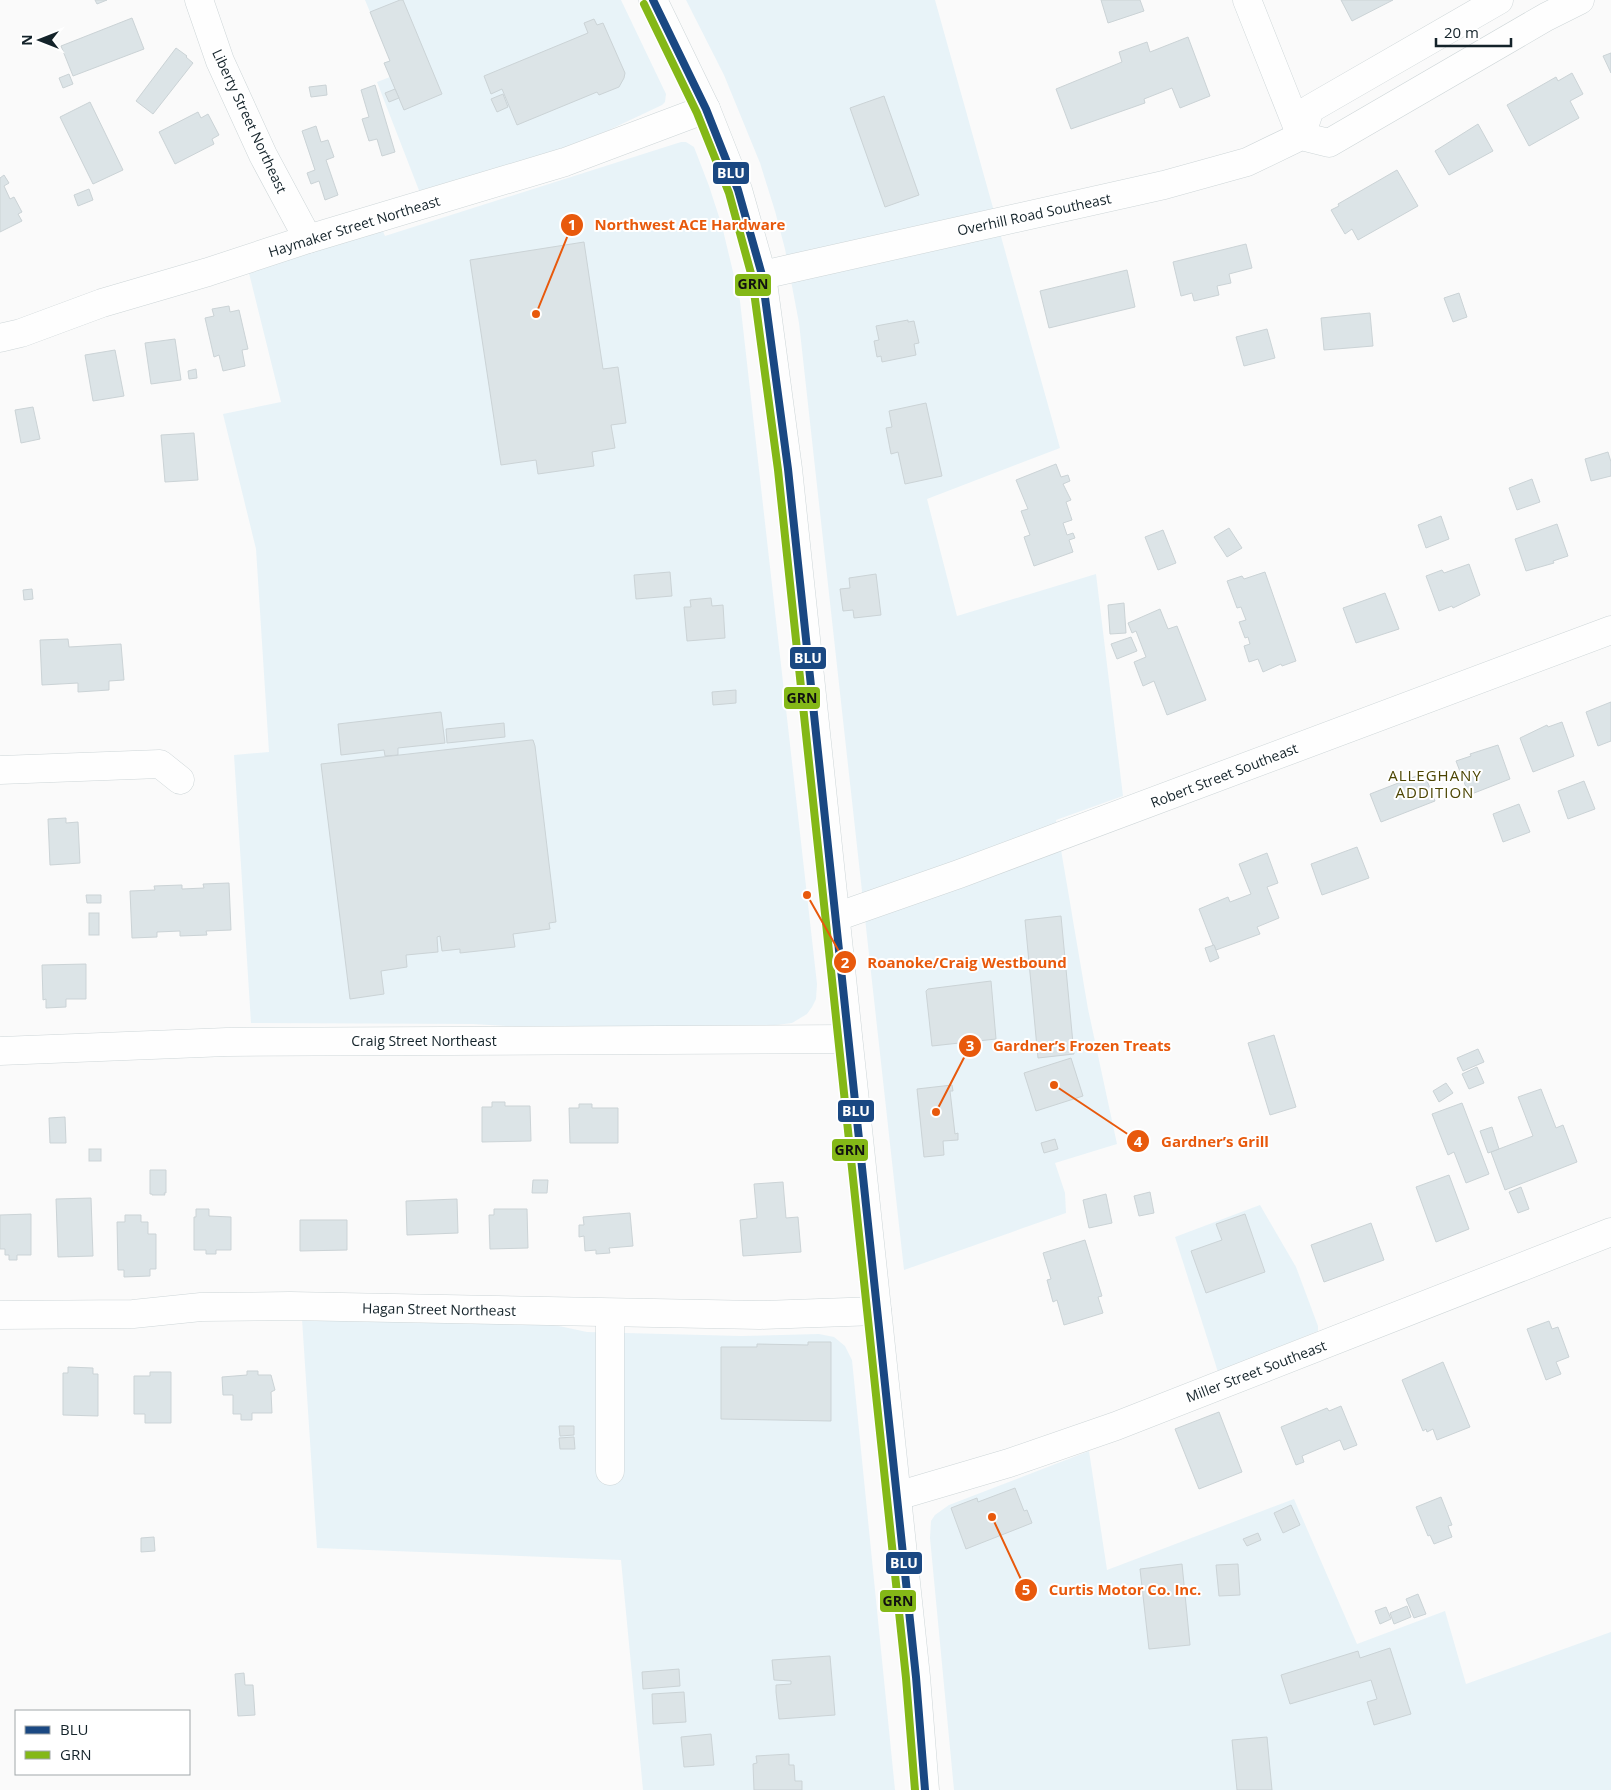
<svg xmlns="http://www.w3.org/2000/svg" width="1611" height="1790" font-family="'Open Sans',sans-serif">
<rect width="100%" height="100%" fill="#fafafa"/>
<g fill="#e8f3f8">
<polygon points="365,0 621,0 666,94 665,102 662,105 607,131 545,155 420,193 377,82 390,77 384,63 390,60"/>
<polygon points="686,0 935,0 1060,448 927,499 957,616 1096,574 1123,796 1056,820 1088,1009 1117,1144 1055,1163 1065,1193 1066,1213 904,1270 799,323 785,249 775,211 760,163 724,75"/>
<polygon points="681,142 686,142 694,147 709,186 722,226 740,301 817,984 816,999 812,1007 807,1014 792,1023 769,1026 540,1028 473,1024 251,1023 234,755 269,752 256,549 223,414 281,402 249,273 382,229 385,236"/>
<polygon points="1260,1205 1296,1267 1318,1326 1318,1331 1218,1372 1175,1237"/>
<polygon points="302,1319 545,1323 587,1332 741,1336 819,1334 834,1337 845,1346 852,1360 895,1790 643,1790 621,1560 317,1548"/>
<polygon points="1089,1451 1107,1570 1294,1499 1357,1644 1445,1611 1466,1684 1611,1632 1611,1790 954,1790 930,1538 931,1521 935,1515 949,1505"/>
</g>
<g fill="#dce4e7" stroke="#cbd3d6">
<polygon points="95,0 107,0 97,4"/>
<polygon points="400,0 403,0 442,94 404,110 384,63 390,61 370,12"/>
<polygon points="1101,0 1140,0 1144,11 1108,23"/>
<polygon points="1341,0 1393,0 1352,21"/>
<polygon points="132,18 144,49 73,76 61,46"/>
<polygon points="594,19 597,25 603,23 625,73 624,78 619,87 599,95 597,92 517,125 502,89 491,94 484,76 588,33 584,23"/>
<polygon points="1188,37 1210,96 1180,108 1172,88 1144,99 1145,103 1071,129 1056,89 1122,62 1119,52 1147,42 1150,52"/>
<polygon points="176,48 187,56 186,57 193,63 153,114 136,101"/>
<polygon points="1611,53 1611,73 1603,56"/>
<polygon points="1572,73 1583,94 1570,101 1579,118 1529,146 1507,105 1556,77 1558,81"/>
<polygon points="69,74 73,84 63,88 59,78"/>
<polygon points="326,85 327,95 311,97 309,87"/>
<polygon points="375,85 395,152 382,156 377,139 369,141 362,119 369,117 361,90"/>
<polygon points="395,89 399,98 389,102 385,93"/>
<polygon points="503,94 508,107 497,112 491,99"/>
<polygon points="884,96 919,195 885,207 850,108"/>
<polygon points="90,102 123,170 93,184 60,117"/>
<polygon points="198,112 201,118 208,114 219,135 212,139 214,144 175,164 159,132"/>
<polygon points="1478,124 1493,151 1449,175 1435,151"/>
<polygon points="316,126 321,142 328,140 334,157 326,160 338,195 325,200 319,181 311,184 307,173 315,170 302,131"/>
<polygon points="1397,170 1418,206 1358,240 1352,229 1345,234 1331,210 1339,206 1338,204"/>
<polygon points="4,175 9,183 4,186 10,199 14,197 22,212 18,214 22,221 0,232 0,178"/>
<polygon points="89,189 93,200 78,206 74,195"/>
<polygon points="584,242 603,369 618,367 626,423 611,425 615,448 592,452 594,466 538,474 536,460 501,465 470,260"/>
<polygon points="1246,244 1252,268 1229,274 1231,283 1217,286 1219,295 1194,301 1192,293 1181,296 1173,262"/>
<polygon points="1127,270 1135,307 1049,328 1040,291"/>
<polygon points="1459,293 1467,317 1453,322 1444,298"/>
<polygon points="229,306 230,312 239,310 248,349 242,350 245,366 223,371 219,355 214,357 205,318 214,316 212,309"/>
<polygon points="1370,313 1373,346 1324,350 1321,318"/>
<polygon points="908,320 908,322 914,321 919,343 914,344 916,355 882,362 881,356 877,357 874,341 879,340 876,326"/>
<polygon points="1267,329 1275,358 1244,366 1236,337"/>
<polygon points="175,339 181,380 151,384 145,343"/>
<polygon points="115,350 124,396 93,401 85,355"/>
<polygon points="196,369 197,378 189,379 188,371"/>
<polygon points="926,403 942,476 905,484 898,452 891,454 886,428 892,427 889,411"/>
<polygon points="33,407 40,439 21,443 15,410"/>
<polygon points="194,433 198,480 165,482 161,435"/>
<polygon points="1608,452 1611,462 1611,476 1591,481 1585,459"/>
<polygon points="1056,464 1061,477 1068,475 1070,481 1063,484 1071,500 1066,502 1072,520 1063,523 1067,535 1073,533 1075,538 1069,540 1073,552 1034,566 1024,537 1030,535 1021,511 1028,509 1016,480"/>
<polygon points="1532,479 1540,502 1517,510 1509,488"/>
<polygon points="1441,516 1449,539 1426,548 1418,525"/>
<polygon points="1557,524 1568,556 1553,561 1554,563 1526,571 1515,539"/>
<polygon points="1229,528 1242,548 1227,557 1214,537"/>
<polygon points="1163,530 1176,563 1158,570 1145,537"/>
<polygon points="1469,564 1480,595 1453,608 1452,606 1439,611 1426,576 1442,570 1444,573"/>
<polygon points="670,572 672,596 636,599 634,575"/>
<polygon points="1265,572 1296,661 1282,666 1281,664 1263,672 1258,659 1249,662 1244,646 1250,644 1248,637 1245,638 1239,622 1246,620 1241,607 1237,608 1227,581 1242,576 1244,579"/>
<polygon points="876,574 881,615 854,618 853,610 843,611 840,589 850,588 849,578"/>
<polygon points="32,589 33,599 24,600 23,590"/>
<polygon points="1385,593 1399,629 1356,643 1343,608"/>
<polygon points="711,598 712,606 723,605 725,638 687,641 684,607 691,607 690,600"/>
<polygon points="1124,603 1126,633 1110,634 1108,605"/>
<polygon points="1160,609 1168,629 1177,626 1206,700 1167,715 1154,681 1143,686 1134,662 1146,657 1136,631 1132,633 1128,623"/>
<polygon points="1131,637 1137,651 1117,659 1111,644"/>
<polygon points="68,639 69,647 121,644 124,680 109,681 109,690 78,692 78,683 42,685 40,640"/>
<polygon points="736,690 736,703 713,705 712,692"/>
<polygon points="1611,702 1611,741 1598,746 1586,712"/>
<polygon points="441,712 445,743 398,748 398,755 385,756 384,750 341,755 338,724"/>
<polygon points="1562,722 1574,756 1533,772 1520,738 1547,725 1548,727"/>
<polygon points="504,723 505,737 447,743 446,729"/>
<polygon points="531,740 533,740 535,746 556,922 549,923 550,929 513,934 515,947 460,953 460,949 442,951 440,936 437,937 438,952 406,955 407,967 381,971 384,994 350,999 321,764"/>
<polygon points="1498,745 1510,779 1469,795 1456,761 1471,756 1470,754"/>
<polygon points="1424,773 1435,801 1381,822 1370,794"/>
<polygon points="1584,781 1595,809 1568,819 1558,791"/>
<polygon points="1519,804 1530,832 1503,842 1493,814"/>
<polygon points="66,818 66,823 78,822 80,863 50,865 48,819"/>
<polygon points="1357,847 1369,878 1322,895 1311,864"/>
<polygon points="1267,853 1278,883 1267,887 1279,918 1257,927 1260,934 1216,950 1214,945 1213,945 1199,909 1228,897 1230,902 1251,894 1239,864"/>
<polygon points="229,883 231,930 206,931 207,935 180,936 180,931 157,932 157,937 132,938 130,891 155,890 154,886 182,885 182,889 204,888 203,884"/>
<polygon points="86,895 101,895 101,903 87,903"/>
<rect x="89" y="913" width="10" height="22"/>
<polygon points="1061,916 1074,1054 1038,1058 1025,920"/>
<polygon points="1214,945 1219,958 1210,962 1205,948"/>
<polygon points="86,964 86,999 66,999 66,1007 46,1008 46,999 43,1000 42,965"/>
<polygon points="991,981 996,1039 932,1046 926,991 928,989"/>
<polygon points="1274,1035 1296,1107 1270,1115 1248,1043"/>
<polygon points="1478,1049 1484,1062 1463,1071 1457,1058"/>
<polygon points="1071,1058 1083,1096 1036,1111 1024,1073"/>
<polygon points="1477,1067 1484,1083 1469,1089 1462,1074"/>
<polygon points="1446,1083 1453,1093 1439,1102 1433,1091"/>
<polygon points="952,1085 953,1091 950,1091 955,1134 958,1133 958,1140 943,1141 944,1155 924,1157 917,1089"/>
<polygon points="1541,1089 1556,1128 1563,1125 1577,1162 1505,1190 1491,1152 1533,1136 1518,1097"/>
<polygon points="492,1102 505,1102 505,1106 530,1106 531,1141 482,1142 482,1107 492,1107"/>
<polygon points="1462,1103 1489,1174 1466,1183 1454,1152 1448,1155 1432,1114"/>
<polygon points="579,1104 592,1104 592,1108 618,1108 618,1143 570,1143 569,1108 579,1108"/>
<polygon points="65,1117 66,1143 50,1143 49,1118"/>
<polygon points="1492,1127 1499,1149 1488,1153 1480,1131"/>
<polygon points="1055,1139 1058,1149 1044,1153 1041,1143"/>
<rect x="89" y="1149" width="12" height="12"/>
<polygon points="150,1170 166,1170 166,1193 164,1193 165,1195 152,1195 152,1194 150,1194"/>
<polygon points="1449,1175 1469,1229 1436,1242 1416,1187"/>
<polygon points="533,1180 548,1180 547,1193 532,1193"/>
<polygon points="783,1182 786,1218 798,1217 801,1252 743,1256 740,1220 757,1218 754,1184"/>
<polygon points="1521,1187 1529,1209 1518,1213 1509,1192"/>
<polygon points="1150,1192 1154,1213 1139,1216 1134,1196"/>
<polygon points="1106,1194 1112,1223 1089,1228 1083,1200"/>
<polygon points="91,1198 93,1256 58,1257 56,1199"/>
<polygon points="457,1199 458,1233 407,1235 406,1201"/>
<polygon points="196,1209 209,1209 209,1216 231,1217 231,1250 216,1250 216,1254 206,1254 206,1250 194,1250 194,1217 196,1217"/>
<polygon points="494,1209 527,1209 528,1248 490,1249 489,1215 494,1215"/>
<polygon points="630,1213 633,1246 609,1248 610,1253 596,1254 596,1250 585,1251 584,1236 579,1237 579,1225 584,1225 583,1217"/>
<polygon points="31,1214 31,1255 17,1255 17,1260 9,1260 9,1255 5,1255 5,1249 0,1249 0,1215"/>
<polygon points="1245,1214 1265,1272 1206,1293 1191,1251 1222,1240 1216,1224"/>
<polygon points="125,1215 141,1215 141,1222 148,1222 148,1234 156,1234 156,1269 150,1269 150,1276 124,1277 124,1270 118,1270 117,1222 125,1222"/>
<polygon points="300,1220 347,1220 347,1250 300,1251"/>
<polygon points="1371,1223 1384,1260 1324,1282 1311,1245"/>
<polygon points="1085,1240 1102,1296 1098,1297 1103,1313 1064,1325 1057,1300 1053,1302 1047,1280 1051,1279 1043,1253"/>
<polygon points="1549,1321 1552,1329 1558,1327 1569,1357 1556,1362 1561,1374 1546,1380 1527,1329"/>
<polygon points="808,1342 831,1342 831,1421 721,1419 721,1347 757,1347 757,1344 808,1345"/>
<polygon points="1443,1362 1470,1427 1437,1440 1433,1429 1427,1432 1426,1429 1423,1431 1402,1380"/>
<polygon points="68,1367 93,1368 93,1374 98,1374 98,1416 63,1415 63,1373 68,1373"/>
<polygon points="247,1371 258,1371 258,1375 271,1375 275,1390 271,1392 272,1413 252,1413 252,1420 241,1420 241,1414 233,1414 233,1395 223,1395 222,1377 247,1375"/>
<polygon points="150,1372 171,1372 171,1423 145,1423 145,1414 134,1414 134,1376 150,1376"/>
<polygon points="1341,1406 1357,1445 1344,1450 1340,1440 1302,1456 1304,1462 1296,1465 1281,1427 1327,1408 1329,1411"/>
<polygon points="1219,1412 1242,1472 1199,1489 1175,1429"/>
<polygon points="559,1426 574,1426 574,1435 560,1436"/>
<polygon points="574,1437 575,1449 560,1449 559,1438"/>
<polygon points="1015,1488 1024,1511 1027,1510 1032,1523 966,1549 951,1508 977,1498 978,1502"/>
<polygon points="1441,1497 1452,1525 1448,1526 1452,1537 1434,1544 1430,1535 1428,1536 1416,1507"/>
<polygon points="1291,1505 1300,1525 1283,1533 1274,1513"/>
<polygon points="1258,1533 1261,1540 1247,1546 1243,1539"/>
<polygon points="154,1537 155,1551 141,1552 141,1538"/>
<polygon points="1182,1564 1190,1645 1149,1649 1140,1569"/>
<polygon points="1238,1564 1240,1595 1219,1596 1216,1565"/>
<polygon points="1418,1594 1426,1614 1414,1618 1406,1599"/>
<polygon points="1407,1606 1411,1617 1394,1624 1390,1613"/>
<polygon points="1386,1607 1391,1619 1380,1624 1375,1611"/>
<polygon points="1390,1648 1411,1714 1374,1725 1367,1702 1377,1699 1371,1680 1290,1704 1281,1675 1358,1651 1360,1658"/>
<polygon points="830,1656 835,1715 779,1719 776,1692 776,1685 791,1684 791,1681 774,1680 772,1660"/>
<polygon points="679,1669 680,1686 643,1689 642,1672"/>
<polygon points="244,1673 245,1685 253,1685 255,1715 238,1716 235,1674"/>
<polygon points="684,1692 686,1722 653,1724 652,1694"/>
<polygon points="711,1734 714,1765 684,1767 681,1737"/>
<polygon points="1267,1737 1272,1790 1237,1790 1232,1740"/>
<polygon points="789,1754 789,1765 794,1765 795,1781 802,1781 802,1790 754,1790 753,1764 757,1763 756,1756"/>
</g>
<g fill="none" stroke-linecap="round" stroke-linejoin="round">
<g stroke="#ced6d8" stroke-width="29">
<g id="minor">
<polyline points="199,0 220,61 263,155 308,239"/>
<polyline points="1247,0 1301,136"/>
<polyline points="1301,136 1310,109 1499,0"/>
<polyline points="762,275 1164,185 1247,162 1301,136 1329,143 1546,17 1580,0"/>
<polyline points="0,338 21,333 102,303 208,272 308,239 565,162 706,109"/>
<polyline points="0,770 160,764 180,780"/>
<polyline points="836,917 959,874 1611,630"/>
<polyline points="0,1051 227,1042 848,1039"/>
<polyline points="610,1313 610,1471"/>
<polyline points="0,1315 133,1314 201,1307 290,1306 760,1315 877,1311"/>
<polyline points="897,1496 1009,1463 1116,1426 1611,1232"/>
</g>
</g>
<g stroke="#ced6d8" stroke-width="29">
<polyline id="major" points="653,0 706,109 738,190 762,275 788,469 916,1677 925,1790"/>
</g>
<use href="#minor" stroke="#fefefe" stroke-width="28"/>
<use href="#major" stroke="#fefefe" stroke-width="28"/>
<g stroke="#fff" stroke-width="11">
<polyline id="bus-1" points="653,0 706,109 738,190 762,275 788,469 916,1677 925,1790"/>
</g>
<g stroke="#fff" stroke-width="11">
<polyline id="bus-2" points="644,4 697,113 729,193 752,277 778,470 906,1678 915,1790"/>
</g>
<use href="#bus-1" stroke="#1a4882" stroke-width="8"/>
<use href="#bus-2" stroke="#84b817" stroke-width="8"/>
</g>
<g text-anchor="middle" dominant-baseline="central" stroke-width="4" stroke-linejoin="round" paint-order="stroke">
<g font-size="14" fill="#14232a" stroke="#fff">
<text transform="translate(250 121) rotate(65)">Liberty Street Northeast</text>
<text transform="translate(1034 214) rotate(-12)">Overhill Road Southeast</text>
<text transform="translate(354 226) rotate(-17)">Haymaker Street Northeast</text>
<text transform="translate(1224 775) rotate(-21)">Robert Street Southeast</text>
<text x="424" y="1040">Craig Street Northeast</text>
<text transform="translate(439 1309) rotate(1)">Hagan Street Northeast</text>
<text transform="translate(1256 1371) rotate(-21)">Miller Street Southeast</text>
</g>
<g font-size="15" letter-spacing="1" fill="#4c4502" stroke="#fff">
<text x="1435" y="775">ALLEGHANY<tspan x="1435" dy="17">ADDITION</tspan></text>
</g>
</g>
<path fill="none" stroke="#e8590c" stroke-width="2" d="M536 314L572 225M807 895L845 962M936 1112L970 1046M1054 1085L1138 1141M992 1517L1026 1590"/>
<g fill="#e8590c" stroke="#fff" stroke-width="2">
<circle cx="536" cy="314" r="5"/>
<circle cx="807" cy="895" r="5"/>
<circle cx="936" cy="1112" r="5"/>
<circle cx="1054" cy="1085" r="5"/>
<circle cx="992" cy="1517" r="5"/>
<circle cx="572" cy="225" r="12"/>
<circle cx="845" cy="962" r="12"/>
<circle cx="970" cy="1046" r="12"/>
<circle cx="1138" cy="1141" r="12"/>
<circle cx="1026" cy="1590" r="12"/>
</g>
<g font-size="15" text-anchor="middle" font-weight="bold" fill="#fff">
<text x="572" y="230">1</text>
<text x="845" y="968">2</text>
<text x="970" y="1051">3</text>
<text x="1138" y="1147">4</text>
<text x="1026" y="1595">5</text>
</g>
<g font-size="15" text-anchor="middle" font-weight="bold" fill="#e8590c" stroke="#fff" stroke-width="4" stroke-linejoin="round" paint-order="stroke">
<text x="690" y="230">Northwest ACE Hardware</text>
<text x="967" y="968">Roanoke/Craig Westbound</text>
<text x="1082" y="1051">Gardner’s Frozen Treats</text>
<text x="1215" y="1147">Gardner’s Grill</text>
<text x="1125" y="1595">Curtis Motor Co. Inc.</text>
</g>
<g stroke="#fff" stroke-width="2">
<rect x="712" y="161" width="38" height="24" rx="5" fill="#1a4882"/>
<rect x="734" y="273" width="38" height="24" rx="5" fill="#84b817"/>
<rect x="789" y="646" width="38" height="24" rx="5" fill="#1a4882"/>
<rect x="783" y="686" width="38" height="24" rx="5" fill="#84b817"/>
<rect x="837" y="1099" width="38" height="24" rx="5" fill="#1a4882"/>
<rect x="831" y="1138" width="38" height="24" rx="5" fill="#84b817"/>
<rect x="885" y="1551" width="38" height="24" rx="5" fill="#1a4882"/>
<rect x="879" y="1589" width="38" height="24" rx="5" fill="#84b817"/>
</g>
<g font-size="14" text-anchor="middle" font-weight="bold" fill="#fff">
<text x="731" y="178">BLU</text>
<text x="808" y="663">BLU</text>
<text x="856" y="1116">BLU</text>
<text x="904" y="1568">BLU</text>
</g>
<g font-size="14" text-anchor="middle" font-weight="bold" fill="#111">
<text x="753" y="289">GRN</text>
<text x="802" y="703">GRN</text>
<text x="850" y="1155">GRN</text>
<text x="898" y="1606">GRN</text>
</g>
<rect x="15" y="1710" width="175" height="65" fill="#ffffff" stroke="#a1a7aa"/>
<rect x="25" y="1726" width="25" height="8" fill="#1a4882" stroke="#a1a7aa"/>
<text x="60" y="1735" font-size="15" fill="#14232a">BLU</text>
<rect x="25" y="1751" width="25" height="8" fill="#84b817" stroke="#a1a7aa"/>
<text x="60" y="1760" font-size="15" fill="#14232a">GRN</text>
<g transform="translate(40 40) rotate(270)" stroke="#ffffff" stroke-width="4" paint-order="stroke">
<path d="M0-4L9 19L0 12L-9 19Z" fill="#14232a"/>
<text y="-8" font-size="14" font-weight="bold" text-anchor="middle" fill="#14232a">N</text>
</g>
<path d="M1436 38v8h75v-8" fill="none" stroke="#14232a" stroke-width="2.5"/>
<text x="1444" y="38" font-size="15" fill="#14232a" stroke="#ffffff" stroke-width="4" paint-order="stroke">20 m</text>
</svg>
